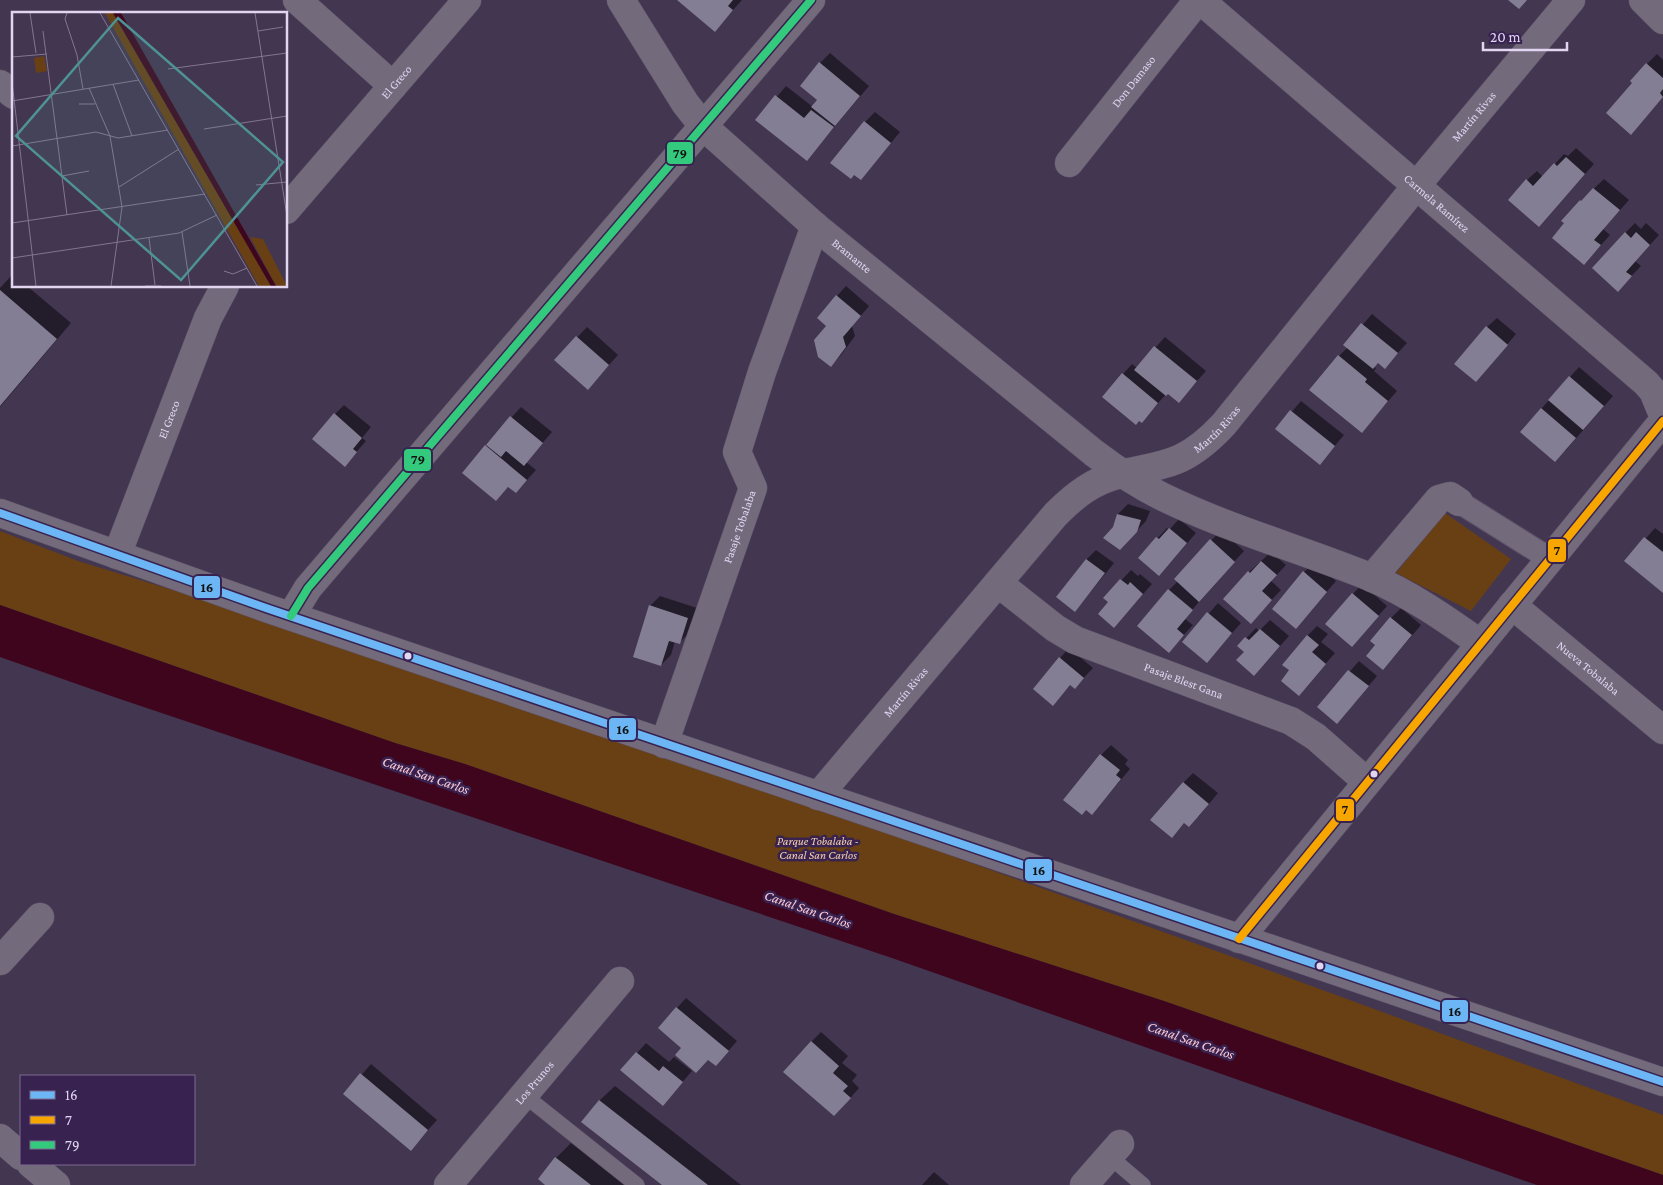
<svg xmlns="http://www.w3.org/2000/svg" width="1663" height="1185" font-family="'Crimson Pro',serif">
<rect width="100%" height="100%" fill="#433650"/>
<g fill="#684014">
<polygon points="1445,513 1511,559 1471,611 1396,573"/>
<polygon points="0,531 78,561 261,617 830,812 1219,952 1663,1115 1663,1175 1164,1001 894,914 465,764 395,743 0,605"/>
</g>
<polygon fill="#3e051d" points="0,605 395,743 465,764 894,914 1164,1001 1663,1175 1663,1185 1537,1185 892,958 114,697 0,657"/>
<g fill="#0007">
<polygon points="679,0 742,0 724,20"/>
<polygon points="830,53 869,86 807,159 757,120 786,86 813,107 819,100 820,63"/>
<polygon points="1657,54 1663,60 1663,97 1640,123 1634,83 1647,64"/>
<polygon points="875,112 900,132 861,179 865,122"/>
<polygon points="1576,148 1594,164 1548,215 1527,180 1537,171 1543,177 1564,154 1568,156"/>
<polygon points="1604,179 1629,200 1603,229 1610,235 1593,254 1581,201"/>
<polygon points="1635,223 1641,229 1646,223 1659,235 1635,261 1641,266 1618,290 1625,233"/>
<polygon points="13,274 14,286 27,286 71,323 0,407 0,288"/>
<polygon points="846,286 869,306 852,326 855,336 841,355 831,365 828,326 837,296"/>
<polygon points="1372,314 1407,343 1385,367 1379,361 1374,367 1376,368 1374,371 1397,391 1362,431 1339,356 1348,347 1345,345"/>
<polygon points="1497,318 1516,334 1485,371 1487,327"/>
<polygon points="587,327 618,355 597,378 556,360"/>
<polygon points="1165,337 1206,371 1179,401 1168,392 1142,421 1123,374 1132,364 1137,368"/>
<polygon points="1579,367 1613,396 1565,451 1541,409"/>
<polygon points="1301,401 1344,435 1320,463 1277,429"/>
<polygon points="344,405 371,427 362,438 366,441 345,465 335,414"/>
<polygon points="521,407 552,432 526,462 536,470 525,482 509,486 496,499 486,446"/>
<polygon points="1128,504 1150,511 1146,521 1129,539 1114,527 1118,514"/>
<polygon points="1179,519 1196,533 1169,564 1140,557 1167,528 1169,530"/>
<polygon points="1655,528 1663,534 1663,592 1626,561"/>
<polygon points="1221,530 1244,551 1200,599 1201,599 1185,619 1193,625 1178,641 1169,590 1178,581 1176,579"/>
<polygon points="1096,550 1114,563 1084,600 1075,610 1058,597 1087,559"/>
<polygon points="1271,552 1286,565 1271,581 1281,590 1260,612 1249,572"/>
<polygon points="1314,563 1336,581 1296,627 1304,572"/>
<polygon points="1131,570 1138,576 1140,574 1152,584 1114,627 1110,602 1105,598"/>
<polygon points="1362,584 1387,606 1352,646 1353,594"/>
<polygon points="660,596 697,608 689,633 680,642 675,641 671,655 661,665 650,606"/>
<polygon points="1218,603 1241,623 1207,661 1184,642"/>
<polygon points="1401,608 1421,625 1393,658 1377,645 1391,618"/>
<polygon points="1270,620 1289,636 1264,664 1239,646 1256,628 1259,631"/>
<polygon points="1317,626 1328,634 1321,642 1335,653 1299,694 1291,670 1308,635"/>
<polygon points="1069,648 1093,668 1075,687 1071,684 1053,704 1060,658"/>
<polygon points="1359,661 1377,676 1337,723 1319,707"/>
<polygon points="1111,745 1128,760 1125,764 1130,769 1092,814 1086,809 1101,755"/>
<polygon points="1193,773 1218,793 1199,816 1185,822 1172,836 1183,783"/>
<polygon points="686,998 737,1041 716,1065 708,1059 683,1047 677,1008"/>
<polygon points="821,1032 848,1056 842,1063 857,1075 852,1081 859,1088 844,1105 811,1042"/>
<polygon points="646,1043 669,1062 674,1057 692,1071 672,1094 622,1070"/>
<polygon points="371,1064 437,1120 411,1149 345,1094"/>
<polygon points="615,1086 741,1185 664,1185 583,1121 600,1100"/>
<polygon points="571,1143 624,1185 547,1185 540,1179 556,1158"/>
<polygon points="934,1172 949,1185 922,1185"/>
</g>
<g fill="#847e94">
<polygon points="677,0 733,0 728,6 733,10 715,32"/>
<polygon points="1508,0 1527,0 1519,9"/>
<polygon points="819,62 860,96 835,126 811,107 817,100 800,86"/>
<polygon points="1646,63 1663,78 1663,89 1660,93 1663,97 1631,135 1606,113 1632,83 1630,81"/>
<polygon points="775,95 804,118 811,110 834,127 807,161 755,120"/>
<polygon points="864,121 891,143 861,180 854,175 851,179 830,163"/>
<polygon points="1566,157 1585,174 1539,227 1508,200 1526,179 1533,186 1554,163 1557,166"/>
<polygon points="1593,188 1620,210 1594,240 1601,245 1584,265 1552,238 1564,223 1561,221 1580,200 1581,201"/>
<polygon points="1625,232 1631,238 1636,232 1650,245 1626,272 1632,276 1618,292 1592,268"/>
<polygon points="0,290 57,339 0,406"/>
<polygon points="836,295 861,316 843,337 846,347 831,367 818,357 814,340 826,326 817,318"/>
<polygon points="1361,323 1398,353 1385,369 1378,363 1373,369 1343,345"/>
<polygon points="1486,326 1508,345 1476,382 1454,364"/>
<polygon points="576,336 609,365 588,390 554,360"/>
<polygon points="1154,346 1197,381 1179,403 1168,394 1166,396 1134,370"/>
<polygon points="1338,355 1367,379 1365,382 1388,401 1362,433 1309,390"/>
<polygon points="1122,373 1158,403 1142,423 1139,421 1136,425 1102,397"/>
<polygon points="1569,376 1604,406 1583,430 1548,400"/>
<polygon points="1541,408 1576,438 1555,462 1520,432"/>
<polygon points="1290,410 1335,446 1320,465 1275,429"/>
<polygon points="334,413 362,438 353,449 357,452 345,467 312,439"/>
<polygon points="510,416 543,443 524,466 506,451 501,457 486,445"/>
<polygon points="485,445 527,480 516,493 508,487 496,501 462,473"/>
<polygon points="1117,514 1141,520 1137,532 1120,550 1103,538 1113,527"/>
<polygon points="1169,528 1187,543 1159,576 1138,558 1156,537 1159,539"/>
<polygon points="1644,537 1663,552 1663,593 1624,561"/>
<polygon points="1210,539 1235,562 1199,602 1174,579"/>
<polygon points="1086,559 1105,573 1075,612 1056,597"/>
<polygon points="1261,561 1277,575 1262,591 1272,600 1251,624 1223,599 1248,571 1250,573"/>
<polygon points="1303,571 1327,592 1296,629 1272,609"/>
<polygon points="1120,579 1128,585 1130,582 1143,594 1114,628 1098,614 1108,602 1103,598"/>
<polygon points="1168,589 1193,610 1177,629 1184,635 1169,653 1137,626"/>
<polygon points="1352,593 1379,616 1352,647 1325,624"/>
<polygon points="649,605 688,618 680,644 669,641 661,666 633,657"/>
<polygon points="1207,612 1232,633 1207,663 1182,642"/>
<polygon points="1390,617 1412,635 1383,670 1366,656 1375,645 1370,641"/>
<polygon points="1260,629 1280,646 1254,676 1236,660 1244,652 1237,646 1245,637 1249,640"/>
<polygon points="1307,635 1319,645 1312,652 1326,664 1299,696 1281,681 1289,670 1282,665"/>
<polygon points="1059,657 1084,678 1075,689 1070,685 1053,706 1033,689"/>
<polygon points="1348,670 1369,686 1337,724 1317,707"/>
<polygon points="1100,754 1120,770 1116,775 1121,779 1092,815 1086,810 1082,815 1063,800"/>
<polygon points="1183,782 1209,804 1189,827 1184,823 1172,838 1150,820"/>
<polygon points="676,1007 729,1051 716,1066 708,1060 696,1073 675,1055 681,1048 658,1028"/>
<polygon points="811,1041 839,1066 833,1073 848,1086 843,1091 851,1098 834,1116 783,1072"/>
<polygon points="636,1052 659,1071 663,1066 683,1082 663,1106 620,1070"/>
<polygon points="360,1073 428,1130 411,1151 343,1094"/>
<polygon points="599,1100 708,1185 662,1185 581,1122"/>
<polygon points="555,1157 591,1185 545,1185 538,1179"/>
</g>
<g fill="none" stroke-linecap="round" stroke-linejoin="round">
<g stroke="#5e536a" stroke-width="16">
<g id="service">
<polyline points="524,1095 637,1185"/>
<polyline points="1109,1156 1143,1185"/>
</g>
</g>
<g stroke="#5e536a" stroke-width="24">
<polyline id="pedestrian" points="1459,502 1550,559"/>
</g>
<g stroke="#5e536a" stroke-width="29">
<g id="minor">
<polyline points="297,0 393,86"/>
<path id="s1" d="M621 0 685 103 703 126 815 226 1094 453C1115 469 1137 484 1161 496 1228 529 1301 549 1370 577 1410 594 1446 619 1481 644"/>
<path id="s2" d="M1200 0 1646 383 1653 391 1663 415"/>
<polyline points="1643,0 1663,20"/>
<polyline points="0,84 14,95"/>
<path id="s3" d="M1069 163 1198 0"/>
<path id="s4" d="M286 210 467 0"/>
<path id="s5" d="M117 555 208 318 225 286"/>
<polyline points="1372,578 1439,499 1450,496 1459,502"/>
<path id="s6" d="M998 583 1055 628 1075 640 1291 721 1316 737 1367 782"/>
<path id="s7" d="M1512 605 1663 730"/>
<polyline points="291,616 308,588 811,0"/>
<path id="s8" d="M664 744 753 488 737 452 762 372 815 226"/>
<path id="s9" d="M818 796 1056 514C1075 495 1094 480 1121 474 1141 469 1162 467 1181 458 1198 450 1211 438 1224 424L1416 186 1571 0"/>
<polyline points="0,961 40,917"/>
<polyline points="0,1138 21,1156"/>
<polyline points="31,1164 56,1185"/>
<path id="s10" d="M448 1185 620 981"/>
<polyline points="1084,1185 1120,1144"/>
</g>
</g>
<g stroke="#5e536a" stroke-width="29">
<polyline id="tertiary" points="1239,939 1663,421"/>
</g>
<g stroke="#5e536a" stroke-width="29">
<polyline id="secondary" points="0,513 266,608 1663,1082"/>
</g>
<use href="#service" stroke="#736a7c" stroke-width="15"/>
<use href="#pedestrian" stroke="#736a7c" stroke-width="22"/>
<use href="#minor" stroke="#736a7c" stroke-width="28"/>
<use href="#tertiary" stroke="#736a7c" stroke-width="28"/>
<use href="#secondary" stroke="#736a7c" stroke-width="28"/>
<g stroke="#382250" stroke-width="11">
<polyline id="bus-1" points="0,513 266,608 1663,1082"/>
</g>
<g stroke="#382250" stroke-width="11">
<polyline id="bus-2" points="1239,939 1663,421"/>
</g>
<g stroke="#382250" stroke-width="11">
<polyline id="bus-3" points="291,616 308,588 811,0"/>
</g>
<use href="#bus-1" stroke="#6db6f5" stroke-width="8"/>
<use href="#bus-2" stroke="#f7a600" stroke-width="8"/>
<use href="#bus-3" stroke="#33ca7d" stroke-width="8"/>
</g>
<g fill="#e1d5f2" stroke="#382250" stroke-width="2">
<circle cx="408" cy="656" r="4.5"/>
<circle cx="1374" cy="774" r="4.5"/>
<circle cx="1320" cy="966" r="4.5"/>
</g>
<g text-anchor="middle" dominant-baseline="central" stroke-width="5" stroke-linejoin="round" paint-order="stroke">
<g font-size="12" fill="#e1d5f2" stroke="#382250">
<text stroke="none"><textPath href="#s3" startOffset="104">Don Damaso</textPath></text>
<text stroke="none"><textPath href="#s4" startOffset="169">El Greco</textPath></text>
<text stroke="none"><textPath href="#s9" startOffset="960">Martín Rivas</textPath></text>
<text stroke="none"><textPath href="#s2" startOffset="312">Carmela Ramírez</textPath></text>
<text stroke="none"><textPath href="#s1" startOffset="348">Bramante</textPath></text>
<text stroke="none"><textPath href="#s5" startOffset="145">El Greco</textPath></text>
<text stroke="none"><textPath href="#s9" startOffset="555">Martín Rivas</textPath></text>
<text stroke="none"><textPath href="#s8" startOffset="230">Pasaje Tobalaba</textPath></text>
<text stroke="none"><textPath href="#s7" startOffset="99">Nueva Tobalaba</textPath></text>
<text stroke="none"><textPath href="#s6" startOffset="212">Pasaje Blest Gana</textPath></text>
<text stroke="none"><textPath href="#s9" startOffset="136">Martín Rivas</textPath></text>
<text stroke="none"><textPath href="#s10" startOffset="134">Los Prunos</textPath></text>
</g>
<g font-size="12" font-style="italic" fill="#f5d1af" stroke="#382250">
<text x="818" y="841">Parque Tobalaba -<tspan x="818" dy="14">Canal San Carlos</tspan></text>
</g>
<g font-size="14" font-style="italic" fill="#fdc9d4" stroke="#382250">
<text transform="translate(426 775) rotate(19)">Canal San Carlos</text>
<text transform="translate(808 909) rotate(19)">Canal San Carlos</text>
<text transform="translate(1191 1040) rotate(19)">Canal San Carlos</text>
</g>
</g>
<g transform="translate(12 12)">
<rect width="275" height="275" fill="#433650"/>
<path d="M93 1H101L259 274H247ZM32 44 35 59 24 61 22 46ZM238 225 251 227 275 274H264Z" fill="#684014"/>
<path d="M101 1H109L264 274H259Z" fill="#3e051d"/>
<path fill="none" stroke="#827691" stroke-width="1" d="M18 1 24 41M55 1 53 7 65 43 71 77M88 1 245 274M243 1 275 204M31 19 55 203M246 19 271 15M0 45 35 42M156 57 275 41M0 70 24 274M101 72 120 124M77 76 98 124 110 195 99 274M0 89 127 68M67 92H83M192 117 275 104M0 134 84 120 106 126 156 118M50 164 77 159M244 173 275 170M107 175 167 137M0 211 193 182M170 220 178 274M137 226 143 273M0 246 167 221 205 203M212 259 221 262 235 256M133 274H149"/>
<path fill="#4e9296" fill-opacity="0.15" stroke="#4e9296" stroke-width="2.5" d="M106 6 271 150 169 268 4 124Z"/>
<rect width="275" height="275" fill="none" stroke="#e1d5f2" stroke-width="2.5"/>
</g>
<g stroke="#382250" stroke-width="2">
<rect x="666" y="141" width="28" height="24" rx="5" fill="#33ca7d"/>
<rect x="403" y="448" width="29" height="24" rx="5" fill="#33ca7d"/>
<rect x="1547" y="538" width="20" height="25" rx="5" fill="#f7a600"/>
<rect x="193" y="575" width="28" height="24" rx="5" fill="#6db6f5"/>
<rect x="608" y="717" width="29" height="24" rx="5" fill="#6db6f5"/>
<rect x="1335" y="798" width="20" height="24" rx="5" fill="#f7a600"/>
<rect x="1024" y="858" width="29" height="24" rx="5" fill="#6db6f5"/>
<rect x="1441" y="999" width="28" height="24" rx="5" fill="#6db6f5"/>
</g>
<g font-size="14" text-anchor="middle" font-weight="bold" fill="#111">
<text x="680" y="158">79</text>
<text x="418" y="464">79</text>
<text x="1557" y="555">7</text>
<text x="207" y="592">16</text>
<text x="623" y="734">16</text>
<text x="1345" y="814">7</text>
<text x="1039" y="875">16</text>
<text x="1455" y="1016">16</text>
</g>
<rect x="20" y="1075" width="175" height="90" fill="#382250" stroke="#7c6a91"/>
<rect x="30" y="1091" width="25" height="8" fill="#6db6f5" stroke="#7c6a91"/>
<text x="65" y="1100" font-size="15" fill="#e1d5f2">16</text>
<rect x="30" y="1116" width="25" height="8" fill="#f7a600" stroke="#7c6a91"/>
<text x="65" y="1125" font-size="15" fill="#e1d5f2">7</text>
<rect x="30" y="1141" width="25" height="8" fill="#33ca7d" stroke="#7c6a91"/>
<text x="65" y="1150" font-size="15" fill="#e1d5f2">79</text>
<path d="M1483 42v8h84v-8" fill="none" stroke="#e1d5f2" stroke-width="2.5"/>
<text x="1490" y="42" font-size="15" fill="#e1d5f2" stroke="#382250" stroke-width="4" paint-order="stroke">20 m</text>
</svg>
